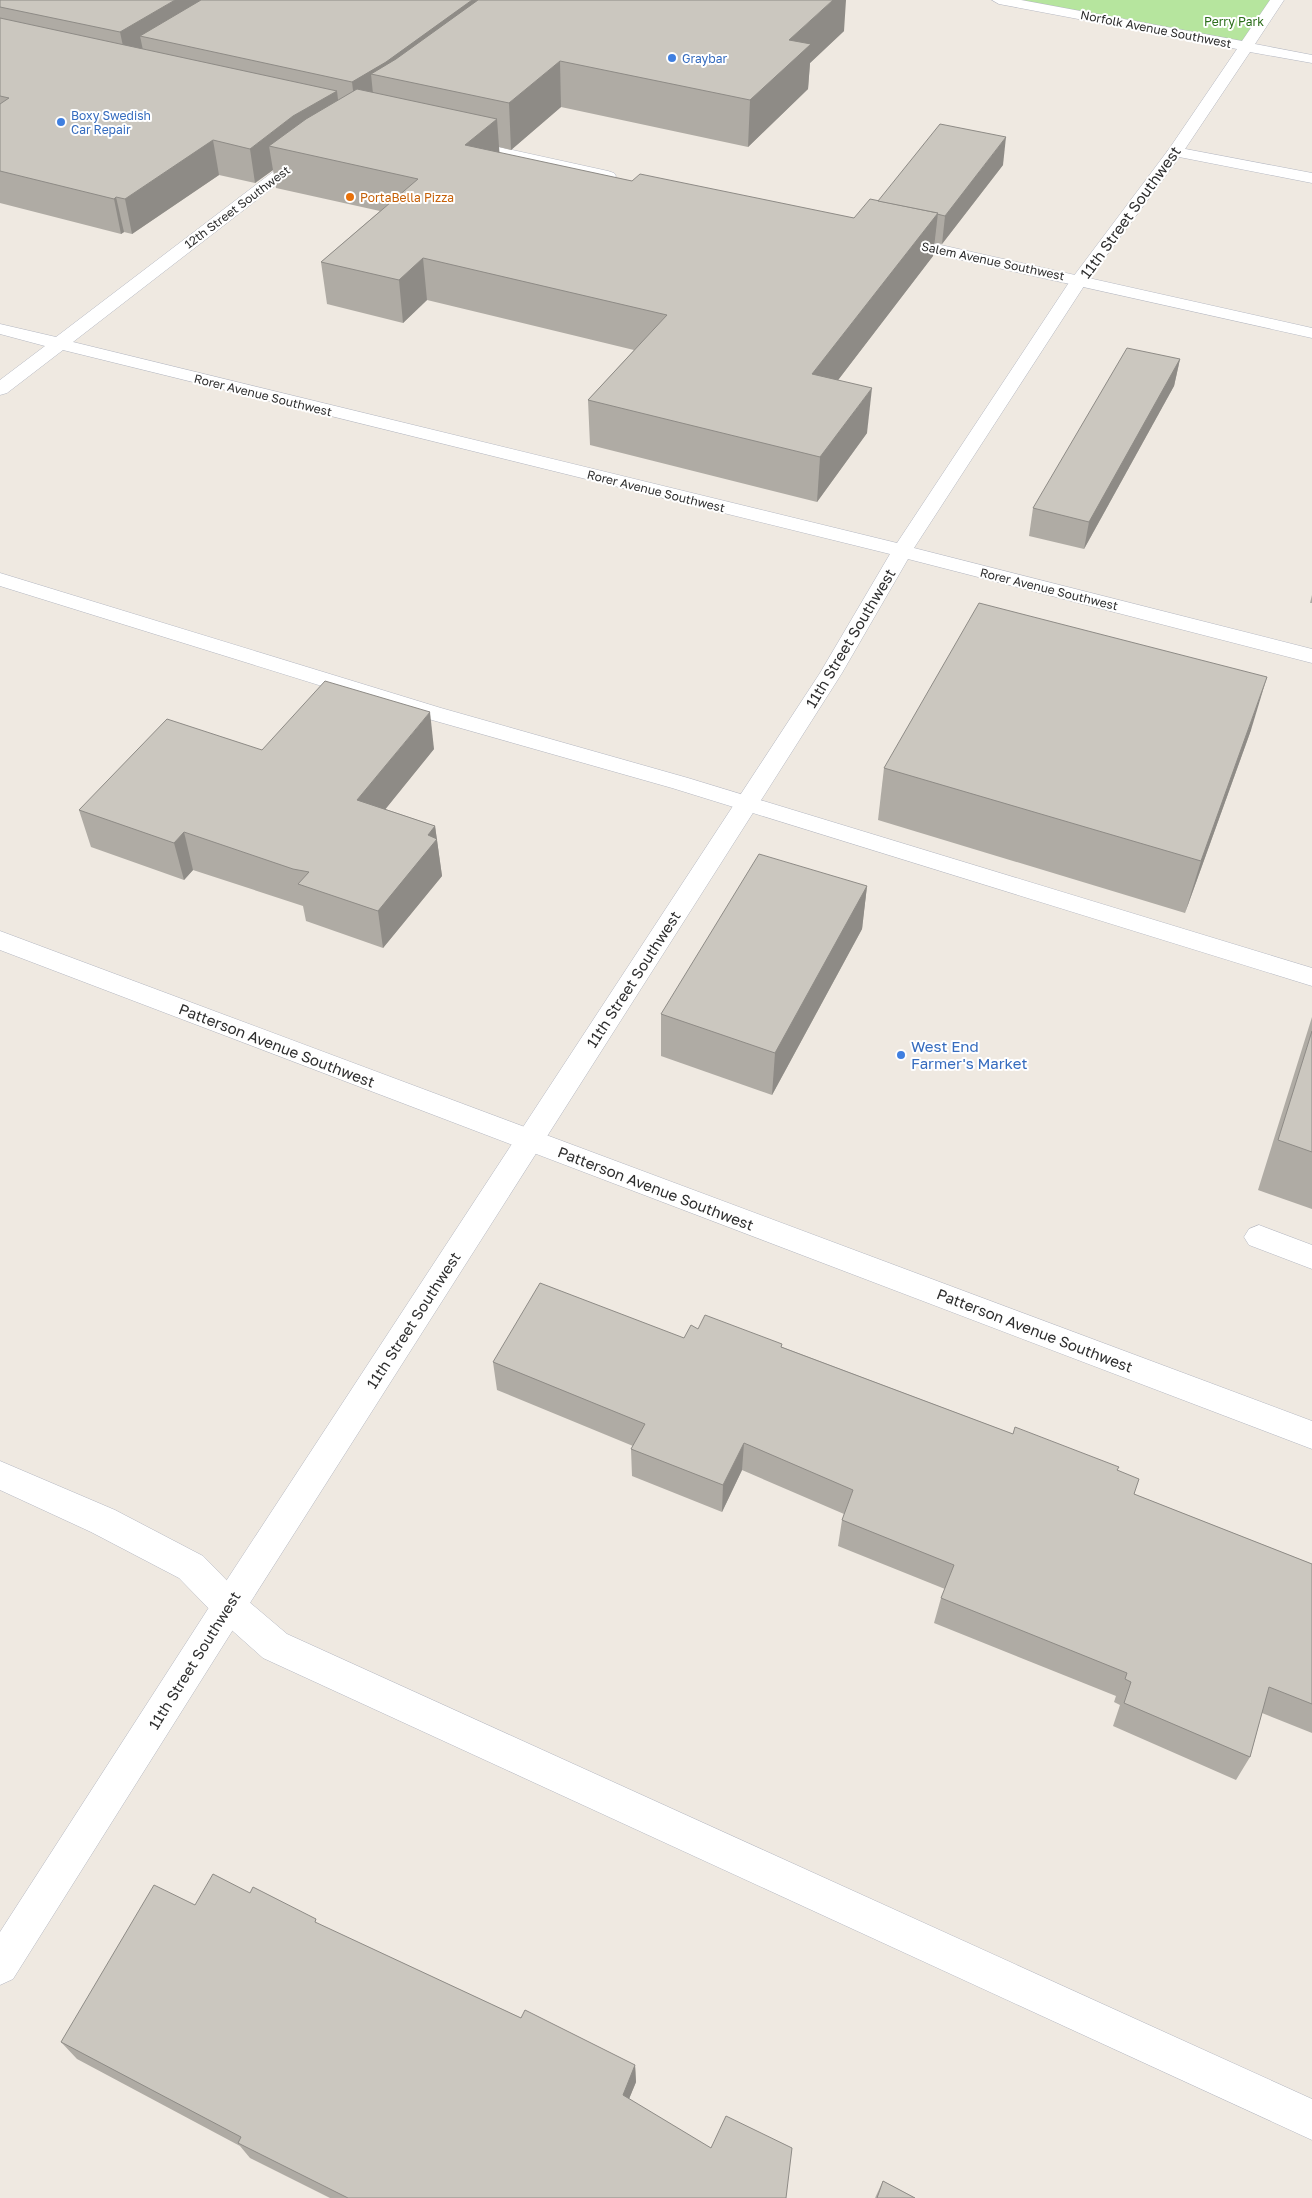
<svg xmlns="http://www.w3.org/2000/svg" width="1312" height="2198" font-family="'Golos Text',sans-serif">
<rect width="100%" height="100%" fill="#efe9e1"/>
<polygon fill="#b6e59e" points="999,0 1277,0 1246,46"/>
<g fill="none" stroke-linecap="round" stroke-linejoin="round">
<g stroke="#b4b7c1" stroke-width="1">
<g id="service">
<polygon points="1175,147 1312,173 1312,183 1169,155 1167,152 1169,149"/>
<polygon points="0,573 441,708 688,778 1312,968 1312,986 672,788 425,718 0,586"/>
<polygon points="1259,1225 1312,1245 1312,1269 1249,1245 1244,1237 1249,1229"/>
<polygon points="0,1461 115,1510 203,1556 241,1595 287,1634 1312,2099 1312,2140 263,1658 217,1617 179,1578 91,1532 0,1490"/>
</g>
</g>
<g stroke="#b4b7c1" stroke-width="1">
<polygon id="minor" points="992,0 1021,0 1242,41 1270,0 1284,0 1255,44 1312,55 1312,63 1250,52 1181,155 1086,283 914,548 1312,649 1312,663 908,559 842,673 241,1617 13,1979 0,1985 0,1932 217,1595 820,673 890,554 63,350 7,393 0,395 0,380 45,346 0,334 0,324 56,337 299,152 311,152 313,155 311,158 73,342 897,543 1070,281 1169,149 1237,49 999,4"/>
</g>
<g stroke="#b4b7c1" stroke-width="1">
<g id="tertiary">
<polygon points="462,139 608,171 614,173 616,176 614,179 608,181 456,147 454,144 456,141"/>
<polygon points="896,235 1312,328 1312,338 890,244 888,240 890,236"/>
</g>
</g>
<g stroke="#b4b7c1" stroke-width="1">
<polygon id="secondary" points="0,931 1312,1421 1312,1449 0,950"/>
</g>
<use href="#service" fill="#fff" fill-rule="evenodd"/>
<use href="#minor" fill="#fff" fill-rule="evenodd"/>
<use href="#tertiary" fill="#fff" fill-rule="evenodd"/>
<use href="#secondary" fill="#fff" fill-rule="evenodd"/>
</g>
<g fill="#afaba4">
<polygon points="0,0 844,31 810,63 808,89 748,147 561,107 511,150 499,147 499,153 632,181 854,218 878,201 1003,165 942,244 934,243 933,256 838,380 867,433 817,502 590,445 588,400 634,350 427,300 403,323 327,304 321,262 380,211 276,188 273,170 255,183 219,175 132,234 124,232 121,234 0,203"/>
<polygon points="1180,359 1174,386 1084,549 1029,536 1033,508"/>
<polygon points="1312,595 1312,603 1310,603"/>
<polygon points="1251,730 1185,913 878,820 884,768"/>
<polygon points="434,749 385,809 435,826 442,876 383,948 306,921 303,906 193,870 184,880 91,847 79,810"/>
<polygon points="867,886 862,929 772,1095 661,1056 661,1014"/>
<polygon points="1312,1017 1312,1209 1258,1190"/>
<polygon points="698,1329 782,1347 1013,1434 1117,1470 1134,1494 1312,1564 1312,1733 1262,1713 1250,1757 1236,1780 1113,1726 1120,1705 1114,1702 1116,1696 934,1623 941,1598 945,1589 838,1546 842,1520 844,1514 742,1470 722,1512 632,1476 631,1449 633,1446 497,1390 493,1362 684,1338"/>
<polygon points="250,1893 521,2018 635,2065 636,2082 629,2099 786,2198 330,2198 250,2158 240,2146 77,2059 61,2042 195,1905"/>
<polygon points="883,2181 915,2198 875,2198"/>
</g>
<g fill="#8e8b86">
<polygon points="175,0 234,0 140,36 144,55 127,65 120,32"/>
<polygon points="472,0 490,0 492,19 371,74 374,104 356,115 352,82"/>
<polygon points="833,0 846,0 844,31 810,63 808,89 748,147 750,100 789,40"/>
<polygon points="560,61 561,107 511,150 509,103"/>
<polygon points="337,91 341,125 269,146 273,170 255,183 250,149 293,116"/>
<polygon points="497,119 500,160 465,145"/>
<polygon points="1006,137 1003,165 942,244 945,216"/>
<polygon points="213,140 219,175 132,234 125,199"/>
<polygon points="116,197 124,232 121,234 114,199"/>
<polygon points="938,213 933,256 809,418 812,374"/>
<polygon points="423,258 427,300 403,323 399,280"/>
<polygon points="1180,359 1174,386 1084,549 1089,522"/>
<polygon points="872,388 867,433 817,502 820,457"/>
<polygon points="1267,677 1251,730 1185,913 1201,861"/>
<polygon points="430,712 434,749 363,837 357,800"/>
<polygon points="435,826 442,876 383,948 378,911 428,835"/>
<polygon points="184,832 193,870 184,880 174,843"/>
<polygon points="867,886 862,929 772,1095 775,1053"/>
<polygon points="744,1443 742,1470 722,1512 723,1485"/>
<polygon points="635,2065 636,2082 624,2111 623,2095"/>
</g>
<g fill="#cbc7bf" stroke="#8e8b86">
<polygon points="0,0 175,0 120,32 0,7"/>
<polygon points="201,0 472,0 386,62 352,82 140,36"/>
<polygon points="478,0 833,0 789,40 811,44 750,100 560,61 509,103 371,74 396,59"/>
<polygon points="0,18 337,91 293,116 250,149 213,140 125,199 116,197 114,199 0,171 0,104 9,98 0,96"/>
<polygon points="357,89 497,119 465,145 632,181 640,174 854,218 870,199 938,213 812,374 872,388 820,457 588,400 667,315 423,258 399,280 321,262 418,179 269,146 306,119"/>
<polygon points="940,124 1006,137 945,216 937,214 938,213 878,201"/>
<polygon points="1127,348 1180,359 1089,522 1033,508"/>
<polygon points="979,603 1267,677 1201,861 884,768"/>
<polygon points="325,681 430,712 357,800 435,826 428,835 437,839 378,911 298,884 309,872 293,869 184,832 174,843 79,810 167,719 262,750"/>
<polygon points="759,854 867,886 775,1053 661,1014"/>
<polygon points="1312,1031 1312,1152 1278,1140"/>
<polygon points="540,1283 684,1338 691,1325 698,1329 705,1315 782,1344 781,1347 1013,1434 1015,1427 1119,1467 1117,1470 1139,1479 1134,1494 1312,1564 1312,1704 1269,1687 1250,1757 1124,1703 1131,1682 1125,1679 1127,1673 941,1598 954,1565 842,1520 853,1490 744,1443 723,1485 631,1449 645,1424 493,1362"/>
<polygon points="213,1874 250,1893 253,1887 316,1919 315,1922 521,2018 525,2010 635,2065 623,2095 711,2148 726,2116 792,2148 786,2198 348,2198 238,2143 241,2137 61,2042 154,1885 195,1905"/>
<polygon points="883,2181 915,2198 877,2198"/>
</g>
<g fill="#3f7fe0" stroke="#fff" stroke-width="2">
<circle cx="672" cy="58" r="5"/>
<circle cx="61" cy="122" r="5"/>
<circle cx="901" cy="1055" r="5"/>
</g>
<circle fill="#e8710a" stroke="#fff" stroke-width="2" cx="350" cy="197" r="5"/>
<g text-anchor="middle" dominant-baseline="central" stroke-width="4" stroke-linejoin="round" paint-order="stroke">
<g font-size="12" fill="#2c6e1b" stroke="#fff">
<text x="1234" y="21">Perry Park</text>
</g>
<g font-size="12" fill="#2e2e2e" stroke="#fff">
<text transform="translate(1156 29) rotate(11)">Norfolk Avenue Southwest</text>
<text transform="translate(237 207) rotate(-37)">12th Street Southwest</text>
<text transform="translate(993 261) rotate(12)">Salem Avenue Southwest</text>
<text transform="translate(263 395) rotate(14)">Rorer Avenue Southwest</text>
<text transform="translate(656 491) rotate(14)">Rorer Avenue Southwest</text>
<text transform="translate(1049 589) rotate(14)">Rorer Avenue Southwest</text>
</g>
<g font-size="12" fill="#366cbe" stroke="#fff" text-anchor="start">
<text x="682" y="58">Graybar</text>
<text x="71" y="115">Boxy Swedish<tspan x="71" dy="14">Car Repair</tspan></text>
</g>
<g font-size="12" fill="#c56008" stroke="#fff" text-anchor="start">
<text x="360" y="197">PortaBella Pizza</text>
</g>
<g font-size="15" fill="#2e2e2e" stroke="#fff">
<text transform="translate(1130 212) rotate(-54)">11th Street Southwest</text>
<text transform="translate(850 638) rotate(-59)">11th Street Southwest</text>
<text transform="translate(633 979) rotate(-57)">11th Street Southwest</text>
<text transform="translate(277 1045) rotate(21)">Patterson Avenue Southwest</text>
<text transform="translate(656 1188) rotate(21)">Patterson Avenue Southwest</text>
<text transform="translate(413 1320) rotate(-57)">11th Street Southwest</text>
<text transform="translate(1035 1330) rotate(21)">Patterson Avenue Southwest</text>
<text transform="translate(194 1660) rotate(-58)">11th Street Southwest</text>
</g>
<g font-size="15" fill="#366cbe" stroke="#fff" text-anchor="start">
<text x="911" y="1046">West End<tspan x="911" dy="17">Farmer's Market</tspan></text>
</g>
</g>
</svg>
